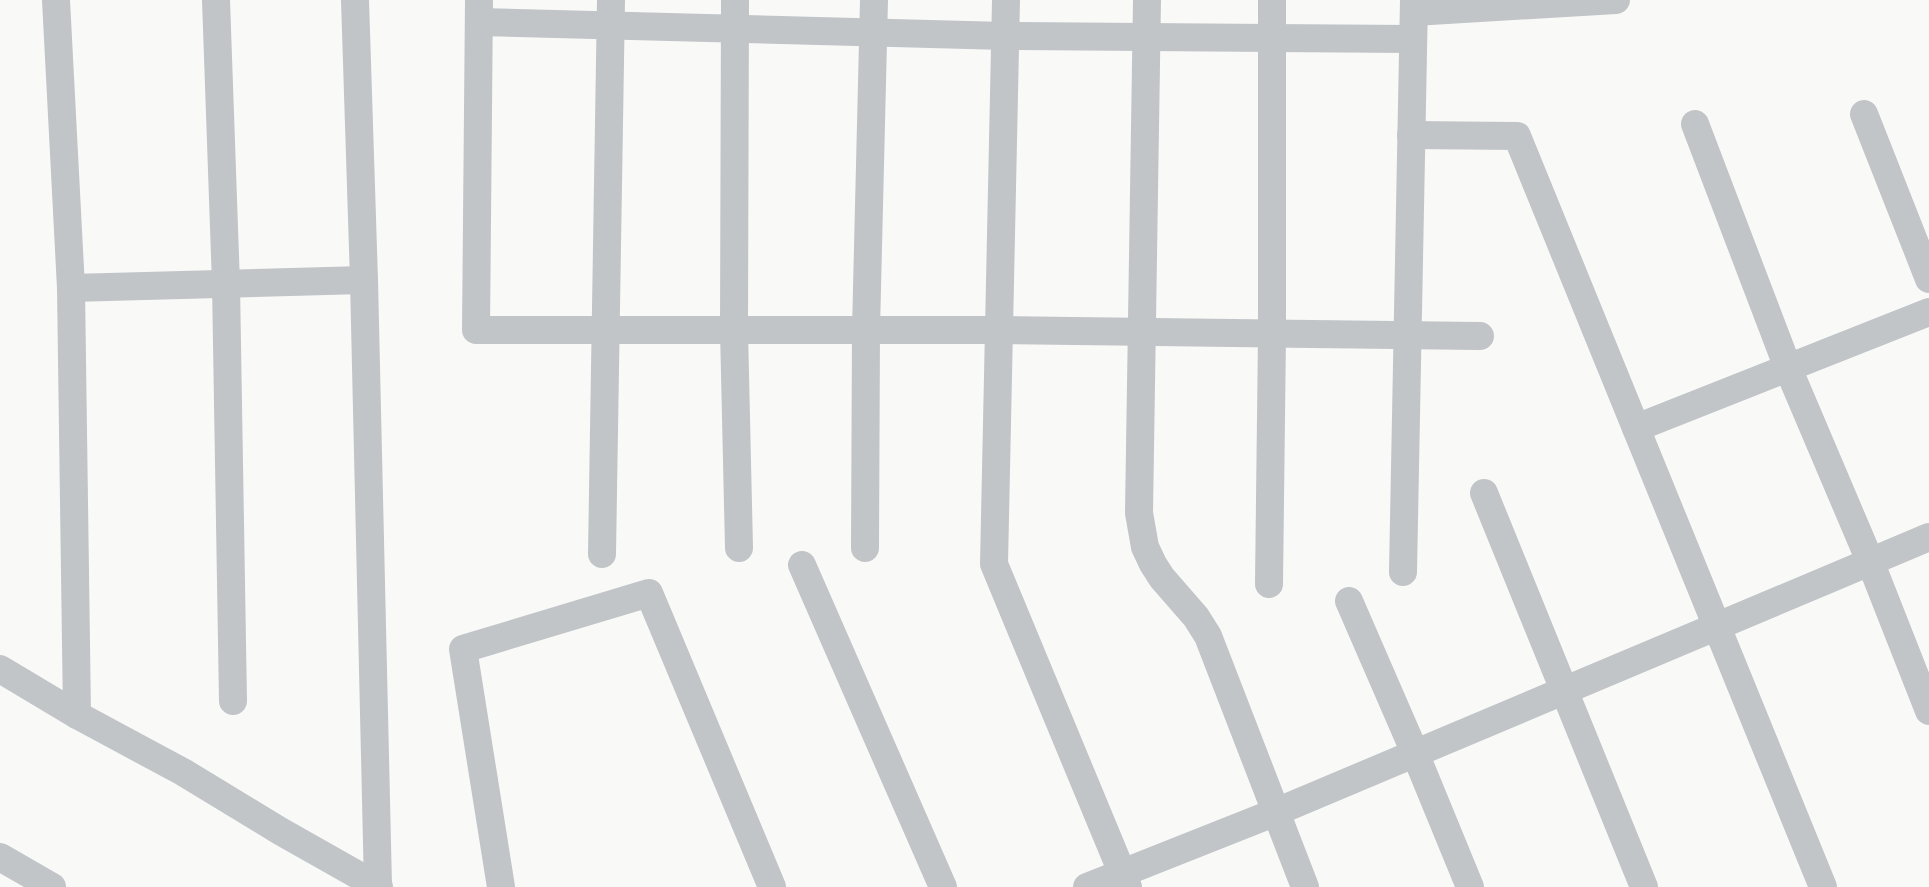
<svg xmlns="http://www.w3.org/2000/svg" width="1929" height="887" font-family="Inter,sans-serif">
<rect width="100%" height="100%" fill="#f9f9f8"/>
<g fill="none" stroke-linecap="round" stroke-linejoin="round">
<g stroke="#c1c5c8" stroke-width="28">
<polyline points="56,0 71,288 77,715"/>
<polyline points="216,0 226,284 233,701"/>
<polyline points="355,0 364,280 378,886"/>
<polyline points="479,0 476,330 999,330 1480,336"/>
<polyline points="735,0 734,330 739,548"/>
<polyline points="1006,0 994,564 1128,887"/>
<polyline points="1147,0 1139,513 1145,547 1153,564 1162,578 1196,617 1208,636 1305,887"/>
<polyline points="1414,12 1616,0"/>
<polyline points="479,22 1005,36 1413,39"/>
<polyline points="1864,114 1929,279"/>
<polyline points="1695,124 1788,368 1870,561 1929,711"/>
<polyline points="1411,135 1517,136 1823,887"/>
<polyline points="71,288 364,280"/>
<polyline points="1636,428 1929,312"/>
<polyline points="1484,493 1644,887"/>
<polyline points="865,548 866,330 874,0"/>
<polyline points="602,554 611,0"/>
<polyline points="802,565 943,887"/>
<polyline points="1403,572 1414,0"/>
<polyline points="1269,584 1272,334 1272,0"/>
<polyline points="1349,601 1415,753 1470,887"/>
<polyline points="0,669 77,715 183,772 280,831 379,887"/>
<polyline points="0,857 52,887"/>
<polyline points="501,887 463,649 649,593 772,887"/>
<polyline points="1087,887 1276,812 1929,537"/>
</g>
</g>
</svg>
